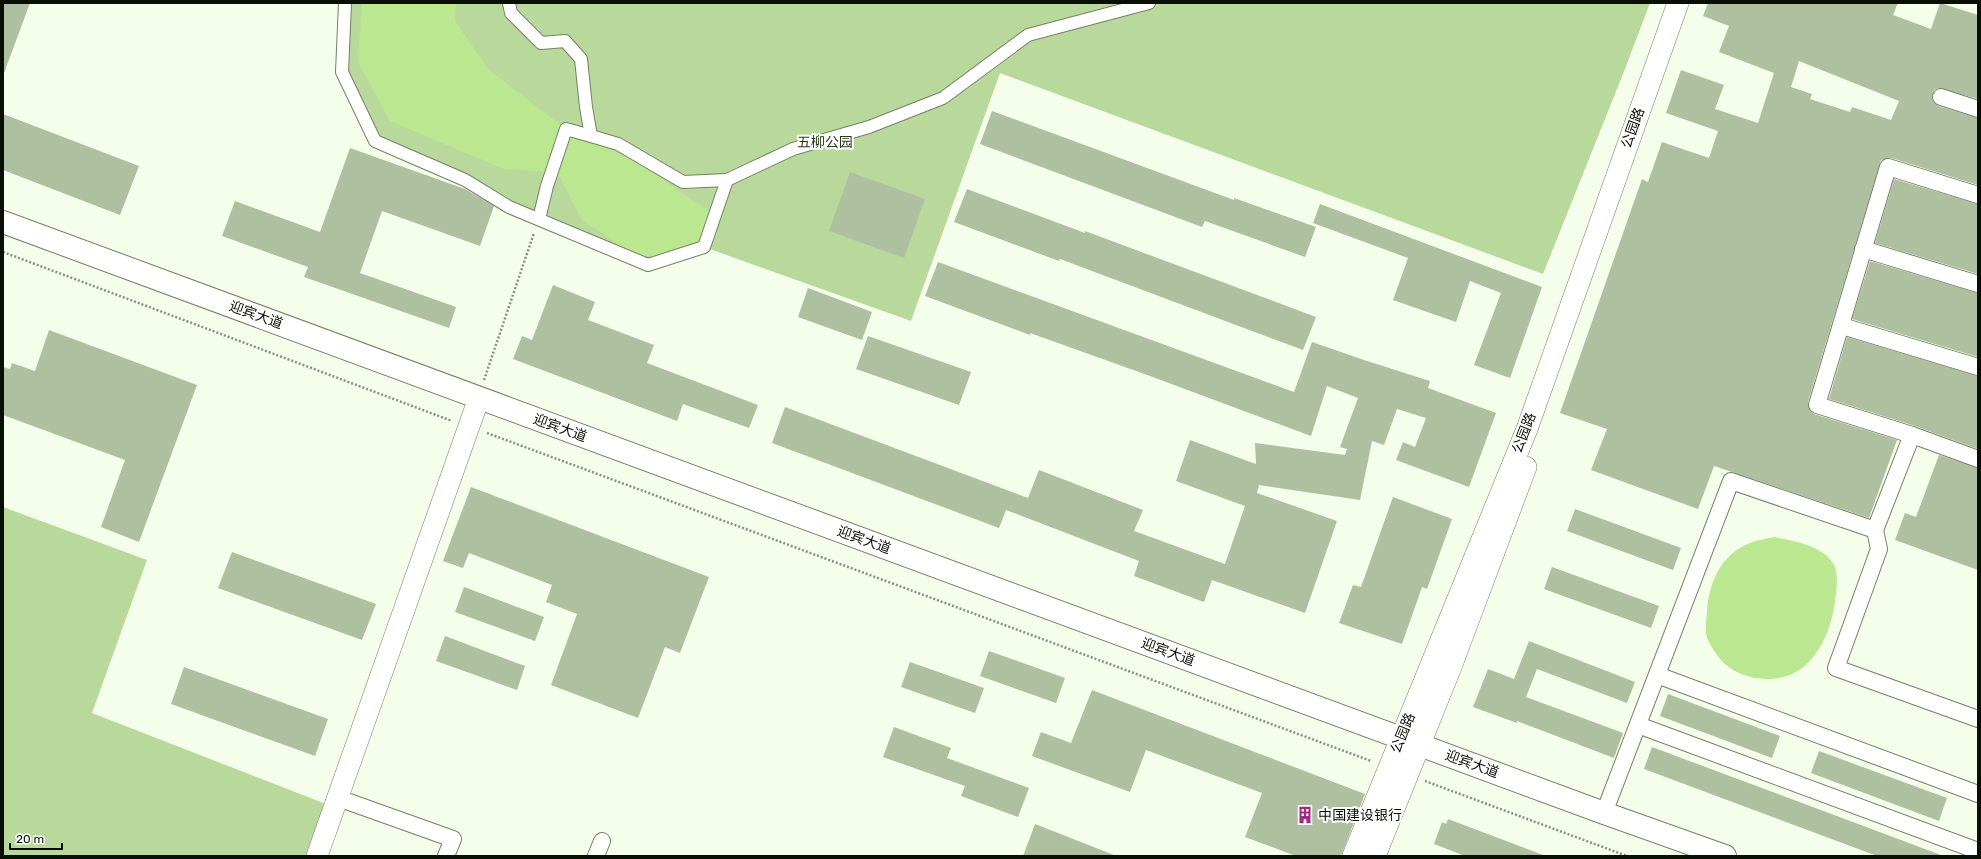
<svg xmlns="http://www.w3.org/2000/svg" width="1981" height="859" font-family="Rubik,'Noto Sans SC',sans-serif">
<rect width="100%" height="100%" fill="#f4feea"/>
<g fill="#b9d99c">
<polygon points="345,3 1650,3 1625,69 1543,274 1000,73 911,321 704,247 648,265 375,141 342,72"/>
<polygon points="3,507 147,560 92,713 326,804 308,856 3,856"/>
</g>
<g fill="#bae78f">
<polygon points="362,3 456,3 455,21 488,69 566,129 601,138 712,213 704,247 648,265 581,219 560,177 538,171 504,169 390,121 358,62"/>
<path d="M1774 537C1793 541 1821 545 1833 563 1838 570 1837 585 1836 593 1832 640 1807 690 1751 677 1730 672 1719 661 1709 642 1704 633 1706 623 1707 613 1708 584 1721 554 1750 543 1757 540 1766 539 1774 537Z"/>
</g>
<g fill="#afc0a1" fill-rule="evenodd">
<polygon points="3,3 30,3 4,73 3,73"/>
<path d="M1708 3H1898L1893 15 1931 29 1940 3 1978 15V99L1939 88 1934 90 1932 99 1938 106 1978 118V185L1891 158 1881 160 1808 402 1810 411 1814 414 1897 440 1869 518 1714 466 1698 509 1591 470 1607 429 1560 413 1642 179 1648 182 1662 142 1709 158 1718 131 1666 113 1681 70 1724 85 1715 109 1758 123 1774 73 1719 52 1729 26 1703 16ZM1799 61 1899 101 1891 120 1852 107 1850 112 1810 99 1812 94 1791 87Z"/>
<polygon points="992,111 1234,200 1234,198 1316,227 1305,257 1205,221 1202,227 980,144"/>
<polygon points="3,114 139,166 120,215 3,170"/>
<polygon points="350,148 465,189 494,206 480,246 382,211 360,273 456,307 449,328 304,277 308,267 222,236 235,201 320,232"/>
<polygon points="850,172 925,199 904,258 829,231"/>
<polygon points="1894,179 1978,204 1978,274 1875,243"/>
<polygon points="967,189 1085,233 1085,231 1316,317 1303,350 1060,259 1059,261 954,222"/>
<polygon points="1320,204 1542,287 1510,378 1474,365 1501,293 1470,281 1456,322 1393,300 1408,258 1313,223"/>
<polygon points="1870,261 1978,293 1978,357 1852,319"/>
<polygon points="938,262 1294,392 1312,342 1364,360 1430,381 1428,388 1496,413 1469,487 1396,460 1403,442 1415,447 1426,418 1397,409 1384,445 1372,441 1360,500 1259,485 1257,493 1337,521 1305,613 1212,580 1204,602 1134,576 1139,561 1006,510 999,528 772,443 785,407 1028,498 1039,470 1143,510 1134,531 1225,564 1245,506 1176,481 1190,440 1256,464 1255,443 1345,455 1347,449 1340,447 1358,398 1327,386 1311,436 1150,376 1030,333 1030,335 925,296"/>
<polygon points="553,285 595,302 588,320 654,345 647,363 758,405 749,428 683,404 677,421 513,359 522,336 532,340"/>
<polygon points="808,288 872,312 862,340 798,317"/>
<polygon points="49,330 197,385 139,542 101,527 125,460 3,415 3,367 10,369 12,363 35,371"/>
<polygon points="868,336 971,372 959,405 856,369"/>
<polygon points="1847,337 1978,376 1978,449 1915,426 1829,399"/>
<polygon points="1939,455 1978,468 1978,570 1895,540 1905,513 1916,517"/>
<polygon points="471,487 709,577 680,653 665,647 638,718 551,685 577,614 546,602 552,585 469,553 463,568 443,561"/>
<polygon points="1393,497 1452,519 1427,589 1422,587 1402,644 1339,623 1353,585 1361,587"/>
<polygon points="1575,509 1681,548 1673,570 1567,531"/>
<polygon points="232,552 376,604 362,640 218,588"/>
<polygon points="1552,567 1659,606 1651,628 1544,589"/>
<polygon points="464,587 544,617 535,641 455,612"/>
<polygon points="445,636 525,666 517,690 436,661"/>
<polygon points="1529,641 1635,682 1627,703 1537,669 1526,697 1623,733 1614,758 1517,721 1517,723 1473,707 1488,669 1514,679"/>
<polygon points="989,651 1065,678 1056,703 980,676"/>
<polygon points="910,662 984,688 975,713 901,687"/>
<polygon points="184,667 328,719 315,756 171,704"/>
<polygon points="1092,690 1365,794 1341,856 1296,856 1245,837 1262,793 1146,750 1130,792 1032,756 1041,732 1071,743"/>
<polygon points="1668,694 1780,736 1772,758 1660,716"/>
<polygon points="894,727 951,748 947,758 1029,788 1018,817 961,796 965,786 883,757"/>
<polygon points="1652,747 1941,855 1940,856 1877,856 1644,769"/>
<polygon points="1819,751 1947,798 1939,821 1811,773"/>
<polygon points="1448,819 1543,855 1543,856 1465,856 1434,844 1442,822 1446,824"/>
<polygon points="1035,824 1114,855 1114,856 1023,856"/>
</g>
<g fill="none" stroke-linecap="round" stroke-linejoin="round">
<g stroke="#728264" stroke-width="14">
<g id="pedestrian">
<polyline points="345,3 342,72 375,141 465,180 509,207 648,265 704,247 727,180 793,149 869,127 943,98 1028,35 1149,3"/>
<polyline points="509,3 511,13 541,43 565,41 581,59 586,107 591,136 566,129 547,186 539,219"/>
<polyline points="591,136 618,144 683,182 727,180"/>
</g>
</g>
<g stroke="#728264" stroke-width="18">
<g id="minor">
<polyline points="1941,97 1978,109"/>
<polyline points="1863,249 1978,284"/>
<polyline points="1842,326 1978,367"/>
<polyline points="1912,435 1817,405 1888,167 1978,195"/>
<polyline points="1875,530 1879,549 1836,668 1978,719"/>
<polyline points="1657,675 1978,794"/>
<polyline points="1638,725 1978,851"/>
<polyline points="338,798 453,839 446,856"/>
<polyline points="1604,813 1731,481 1875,530 1912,435 1978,459"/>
<polyline points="596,856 602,841"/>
</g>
</g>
<g stroke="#728264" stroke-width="22">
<g id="tertiary">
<polyline points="317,856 479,398"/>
<polyline points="1353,856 1527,429 1678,3"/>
<polyline points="1375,856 1451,667 1526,467"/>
</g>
</g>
<g stroke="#728264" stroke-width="24">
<polyline id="primary" points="3,222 1604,813 1725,856"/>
</g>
<g stroke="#889081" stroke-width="2.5" stroke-dasharray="2 2" stroke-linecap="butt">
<polyline points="3,252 452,421"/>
<polyline points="484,380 534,233"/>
<polyline points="487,433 1371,761"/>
<polyline points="1425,781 1627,856"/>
</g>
<use href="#pedestrian" stroke="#fff" stroke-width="12"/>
<use href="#minor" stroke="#fff" stroke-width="16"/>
<use href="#tertiary" stroke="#fff" stroke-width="21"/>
<use href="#primary" stroke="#fff" stroke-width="22"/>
</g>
<defs>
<g id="building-bare" transform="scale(1.38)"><path d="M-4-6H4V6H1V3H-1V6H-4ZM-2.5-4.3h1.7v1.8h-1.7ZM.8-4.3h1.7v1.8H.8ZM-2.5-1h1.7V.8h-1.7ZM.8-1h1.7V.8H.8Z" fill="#a12a82" stroke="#fff" stroke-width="2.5" paint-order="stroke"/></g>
</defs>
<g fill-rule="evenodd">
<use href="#building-bare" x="1305" y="815"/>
</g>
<g text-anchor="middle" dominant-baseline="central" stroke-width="4" stroke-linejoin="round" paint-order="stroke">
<g font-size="14" fill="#0a0f05" stroke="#fff">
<text transform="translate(1633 128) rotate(-70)">公园路</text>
<text transform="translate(256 315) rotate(20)">迎宾大道</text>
<text transform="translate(560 428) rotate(20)">迎宾大道</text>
<text transform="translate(1524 433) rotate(-69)">公园路</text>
<text transform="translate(864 540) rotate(20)">迎宾大道</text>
<text transform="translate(1168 652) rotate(20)">迎宾大道</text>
<text transform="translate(1403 733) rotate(-68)">公园路</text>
<text transform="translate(1472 764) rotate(20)">迎宾大道</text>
</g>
<g font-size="14" fill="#2a3b17" stroke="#fff">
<text x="825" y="142">五柳公园</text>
</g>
<g font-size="14" fill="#0a0f05" stroke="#fff" text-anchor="start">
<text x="1318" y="815">中国建设银行</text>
</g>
</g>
<rect width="1981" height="859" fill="none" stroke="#0a0f05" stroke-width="8"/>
<path d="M10 843v6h52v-6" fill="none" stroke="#0a0f05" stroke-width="2"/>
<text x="16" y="843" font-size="12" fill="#0a0f05" stroke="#ffffff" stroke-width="3" paint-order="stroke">20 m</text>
</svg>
